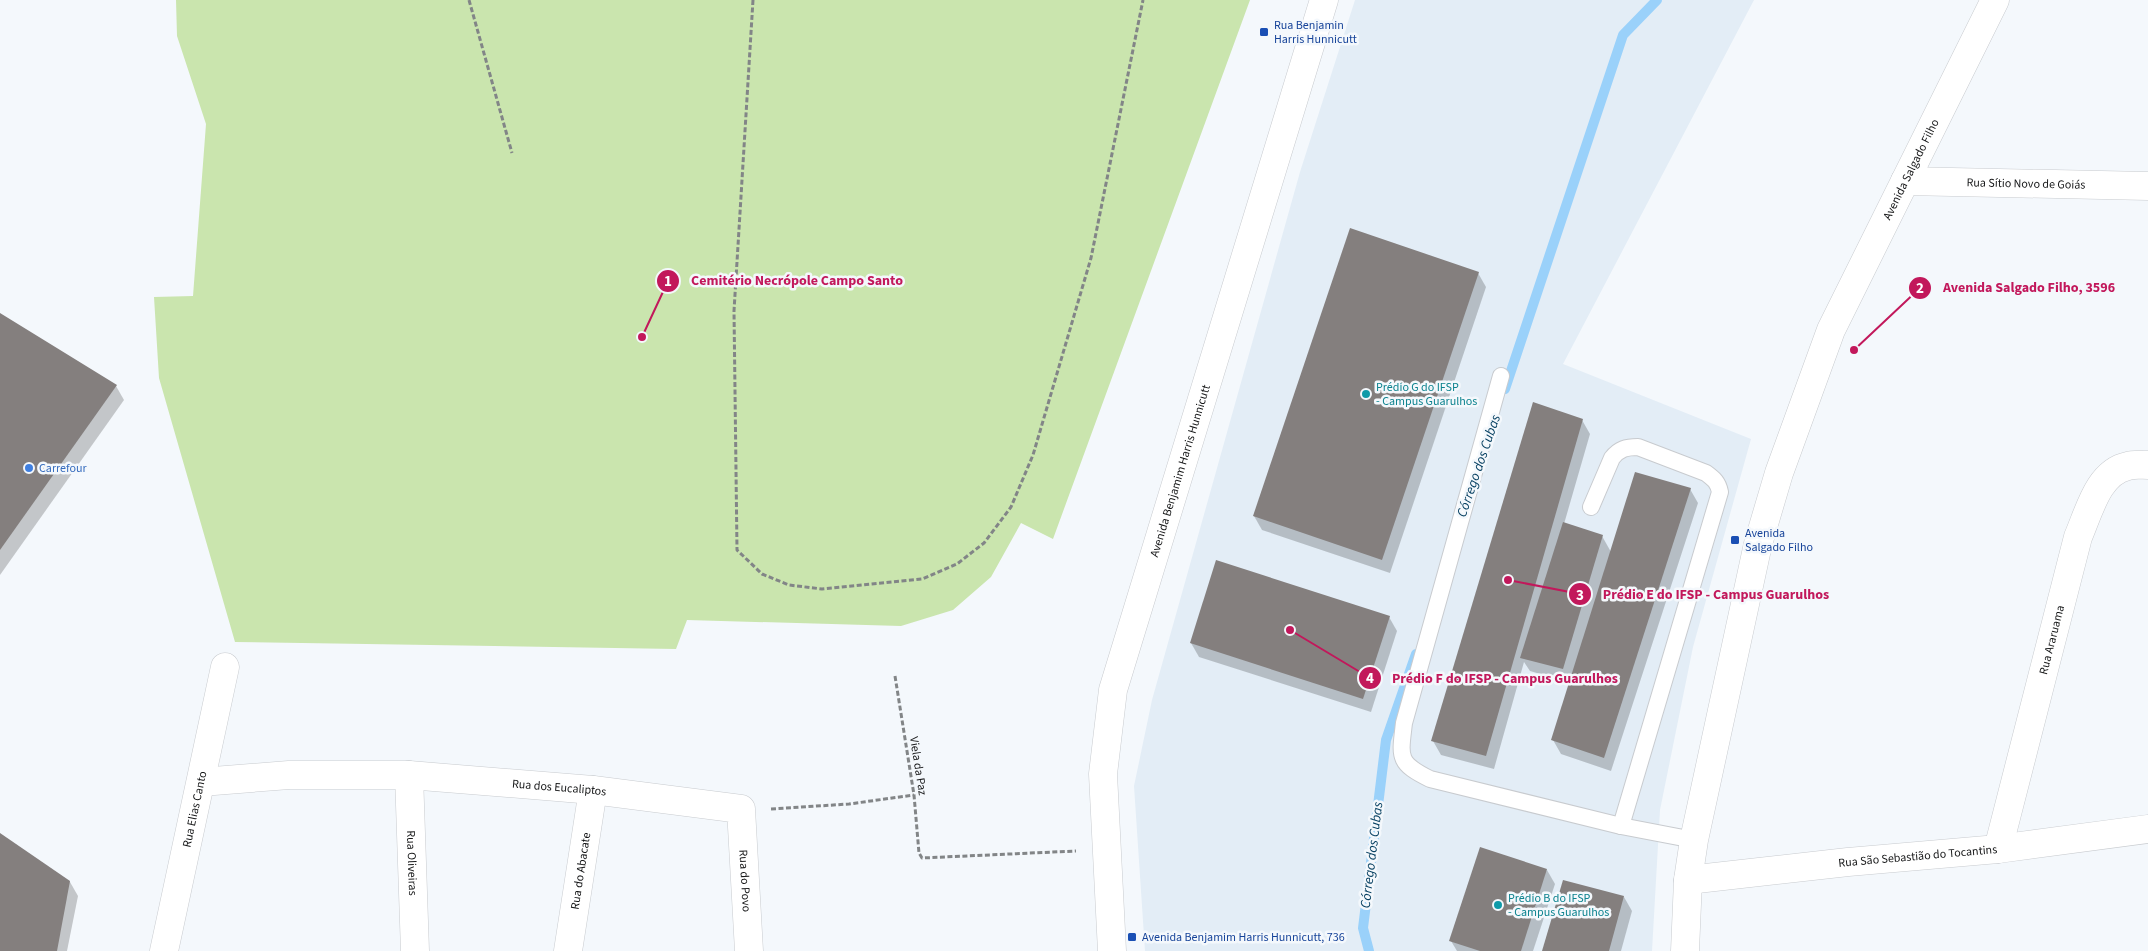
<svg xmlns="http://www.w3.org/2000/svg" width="2148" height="951" font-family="'Source Sans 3',sans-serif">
<rect width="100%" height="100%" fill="#f4f8fc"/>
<polygon fill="#e3edf6" points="1355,0 1754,0 1563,364 1751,439 1693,647 1660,810 1652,951 1145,951 1134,786 1152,700 1300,172"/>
<polygon fill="#cae5ae" points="176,0 1250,0 1053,539 1021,523 991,577 953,610 901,626 687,620 676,649 235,642 159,378 154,297 193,296 206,124 177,36"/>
<g fill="#0003">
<polygon points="1478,273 1486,287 1390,573 1262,530 1254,516"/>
<polygon points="0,314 116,386 124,400 0,575"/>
<polygon points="1582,420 1590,434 1564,524 1602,536 1611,552 1690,489 1698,503 1611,771 1561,754 1553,740 1571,683 1530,671 1524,662 1494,769 1441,755 1433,741"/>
<polygon points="1389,617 1397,631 1371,712 1199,657 1191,643"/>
<polygon points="0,835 70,882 78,896 67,951 0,951"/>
<polygon points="1547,870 1555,884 1533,951 1457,951 1451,941"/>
<polygon points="1624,897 1632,911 1621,951 1543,951"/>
</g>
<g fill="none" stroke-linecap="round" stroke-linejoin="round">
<g stroke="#9ad1fa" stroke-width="10">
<polyline points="1505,389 1623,35 1657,0"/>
<polyline points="1369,951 1363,928 1386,740 1416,654"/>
</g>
</g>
<g fill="#847f7e">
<polygon points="1350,228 1479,272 1382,560 1253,516"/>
<polygon points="0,313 117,385 0,550"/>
<polygon points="1533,402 1583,419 1486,756 1431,741"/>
<polygon points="1635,472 1691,488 1604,758 1551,740"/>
<polygon points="1563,522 1603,535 1563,669 1520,658"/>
<polygon points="1216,560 1390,616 1363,699 1190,643"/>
<polygon points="0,833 70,881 57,951 0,951"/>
<polygon points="1480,847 1547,869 1521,951 1480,951 1449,941"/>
<polygon points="1563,880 1624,896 1609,951 1542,951"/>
</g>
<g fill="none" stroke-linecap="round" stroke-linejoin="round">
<g stroke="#c8cbcf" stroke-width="18">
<g id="service">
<path d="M1501 376 1404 723C1400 757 1397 763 1430 779L1621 826 1694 840"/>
<path d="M1591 507 1612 458C1619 449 1626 447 1638 447L1706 473C1714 479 1718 482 1720 492L1621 826"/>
</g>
</g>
<g stroke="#c8cbcf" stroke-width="29">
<g id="minor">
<path id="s1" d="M1905 181 2148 186"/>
<path id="s2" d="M409 775 415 951"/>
<path id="s3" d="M201 782 289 775H409L593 790 741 809 749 951"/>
<path id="s4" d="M1998 849 2078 537C2089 512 2098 472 2128 466 2134 464 2142 465 2148 465"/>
<path id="s5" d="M1688 880 1848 862 1998 849 2148 829"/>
<path id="s6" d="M164 951 225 667"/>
<path id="s7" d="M568 951 593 790"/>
</g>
</g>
<g stroke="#c8cbcf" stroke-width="29">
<g id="tertiary">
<path id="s8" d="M1685 951 1688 880 1694 840 1758 544 1779 473 1831 330 1995 0"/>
</g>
</g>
<g stroke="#c8cbcf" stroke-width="29">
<g id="secondary">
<path id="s9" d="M1112 951 1103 774 1113 690 1324 0"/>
</g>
</g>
<g stroke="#828587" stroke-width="3" stroke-dasharray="5 2.5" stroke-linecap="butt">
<polyline points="469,0 512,153"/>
<polyline points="753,0 734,311 737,550 762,574 789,585 822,589 922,579 957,564 984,543 1011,507 1033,455 1091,258 1143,0"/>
<polyline points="895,676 914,795 919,853 922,858 1076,851"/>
<polyline points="771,809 849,804 914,795"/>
</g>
<use href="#service" stroke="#fff" stroke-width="16"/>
<use href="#minor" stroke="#fff" stroke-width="28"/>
<use href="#tertiary" stroke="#fff" stroke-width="28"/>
<use href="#secondary" stroke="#fff" stroke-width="28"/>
</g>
<g fill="#1a4fb4" stroke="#f4f8fc" stroke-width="2">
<rect x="1259" y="27" width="10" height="10" rx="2.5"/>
<rect x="1730" y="535" width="10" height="10" rx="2.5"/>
<rect x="1127" y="932" width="10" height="10" rx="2.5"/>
</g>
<g fill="#0f9aa8" stroke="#f4f8fc" stroke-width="2">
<circle cx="1366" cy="394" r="5"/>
<circle cx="1498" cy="905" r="5"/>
</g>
<circle fill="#3f7fe0" stroke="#f4f8fc" stroke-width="2" cx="29" cy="468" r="5"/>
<g text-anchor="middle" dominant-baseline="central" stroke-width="5" stroke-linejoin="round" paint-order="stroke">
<g font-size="12" fill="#164399" stroke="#f4f8fc" text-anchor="start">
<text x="1274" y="25">Rua Benjamin<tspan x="1274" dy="14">Harris Hunnicutt</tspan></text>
<text x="1745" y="533">Avenida<tspan x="1745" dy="14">Salgado Filho</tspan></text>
<text x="1142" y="937">Avenida Benjamim Harris Hunnicutt, 736</text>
</g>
<g font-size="12" fill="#161718" stroke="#f4f8fc">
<text stroke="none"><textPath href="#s8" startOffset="820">Avenida Salgado Filho</textPath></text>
<text stroke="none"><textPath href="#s1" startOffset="121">Rua Sítio Novo de Goiás</textPath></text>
<text stroke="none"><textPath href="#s9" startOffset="491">Avenida Benjamim Harris Hunnicutt</textPath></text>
<text stroke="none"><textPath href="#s4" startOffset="216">Rua Araruama</textPath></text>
<text transform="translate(918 766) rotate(81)">Viela da Paz</text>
<text stroke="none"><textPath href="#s3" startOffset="359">Rua dos Eucaliptos</textPath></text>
<text stroke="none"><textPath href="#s6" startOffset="145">Rua Elias Canto</textPath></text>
<text stroke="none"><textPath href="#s5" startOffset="231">Rua São Sebastião do Tocantins</textPath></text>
<text stroke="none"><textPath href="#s2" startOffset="88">Rua Oliveiras</textPath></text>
<text stroke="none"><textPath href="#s7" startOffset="81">Rua do Abacate</textPath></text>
<text stroke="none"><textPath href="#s3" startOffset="614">Rua do Povo</textPath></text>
</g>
<g font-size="12" fill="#0d838f" stroke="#f4f8fc" text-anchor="start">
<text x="1376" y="387">Prédio G do IFSP<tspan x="1376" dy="14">- Campus Guarulhos</tspan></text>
<text x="1508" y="898">Prédio B do IFSP<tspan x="1508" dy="14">- Campus Guarulhos</tspan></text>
</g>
<g font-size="12" fill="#366cbe" stroke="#f4f8fc" text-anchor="start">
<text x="39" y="468">Carrefour</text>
</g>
<g font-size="14" font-style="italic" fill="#094263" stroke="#f4f8fc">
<text transform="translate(1479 466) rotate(-71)">Córrego dos Cubas</text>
<text transform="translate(1372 855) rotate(-83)">Córrego dos Cubas</text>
</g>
</g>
<path fill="none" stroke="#c2185b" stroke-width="2" d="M642 337L668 281M1854 350L1920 288M1508 580L1580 594M1290 630L1370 678"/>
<g fill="#c2185b" stroke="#f4f8fc" stroke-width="2">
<circle cx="642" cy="337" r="5"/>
<circle cx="1854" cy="350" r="5"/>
<circle cx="1508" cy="580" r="5"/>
<circle cx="1290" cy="630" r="5"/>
<circle cx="668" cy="281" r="12"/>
<circle cx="1920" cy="288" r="12"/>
<circle cx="1580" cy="594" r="12"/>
<circle cx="1370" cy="678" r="12"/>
</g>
<g font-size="15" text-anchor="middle" font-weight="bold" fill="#fff">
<text x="668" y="286">1</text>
<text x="1920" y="293">2</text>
<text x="1580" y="600">3</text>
<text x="1370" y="683">4</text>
</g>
<g font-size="14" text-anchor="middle" font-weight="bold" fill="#c2185b" stroke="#f4f8fc" stroke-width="5" stroke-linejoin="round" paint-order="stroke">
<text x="797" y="285">Cemitério Necrópole Campo Santo</text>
<text x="2029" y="292">Avenida Salgado Filho, 3596</text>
<text x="1716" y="599">Prédio E do IFSP - Campus Guarulhos</text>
<text x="1505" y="683">Prédio F do IFSP - Campus Guarulhos</text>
</g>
</svg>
